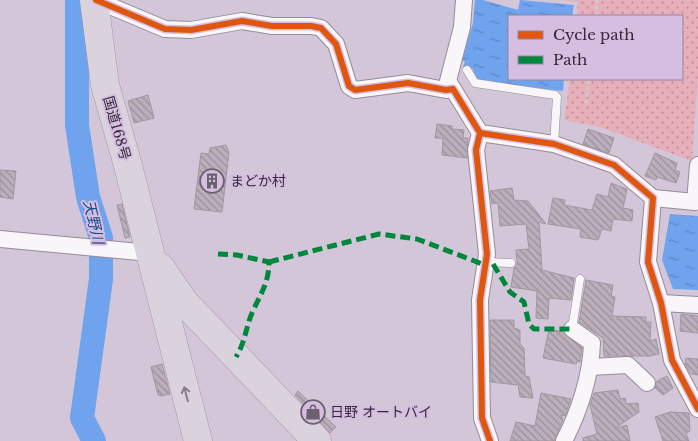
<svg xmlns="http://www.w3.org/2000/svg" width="698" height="441" font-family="'Libre Baskerville','Noto Sans JP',serif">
<defs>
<pattern id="green-dots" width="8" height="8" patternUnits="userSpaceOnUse" patternTransform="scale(1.25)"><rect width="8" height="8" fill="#e6afba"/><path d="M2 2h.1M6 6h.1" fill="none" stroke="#bb8f98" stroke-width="1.8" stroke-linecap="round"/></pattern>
<pattern id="water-ripples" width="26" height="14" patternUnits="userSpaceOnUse" patternTransform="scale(1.25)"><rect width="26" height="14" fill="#6fa3ee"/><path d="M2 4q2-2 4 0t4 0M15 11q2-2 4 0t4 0" fill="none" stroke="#5c85c2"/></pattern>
<pattern id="building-back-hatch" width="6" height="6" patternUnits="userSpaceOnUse" patternTransform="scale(1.25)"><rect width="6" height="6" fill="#bbafbc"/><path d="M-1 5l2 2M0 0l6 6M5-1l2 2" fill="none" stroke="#998f9a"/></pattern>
</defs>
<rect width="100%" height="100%" fill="#d2c6d8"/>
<polygon fill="url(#green-dots)" points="562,0 698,0 698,74 692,161 600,127 564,120 570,79 682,79 682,16 577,16 578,2"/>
<g fill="url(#water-ripples)">
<polygon points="475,0 483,0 518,10 520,0 574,5 572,16 509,16 509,79 564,79 563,91 478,81 472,68 463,67 465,62 462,60 473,23"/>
<polygon points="670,214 698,216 698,290 673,289 662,260"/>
</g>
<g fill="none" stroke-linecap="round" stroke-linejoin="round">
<polyline stroke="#6fa3ee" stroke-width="24" points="77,0 77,125 88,197 101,238 101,279 82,418 94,441"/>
</g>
<g fill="url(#building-back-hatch)" stroke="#a296a3">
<polygon points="148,95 154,118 134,123 128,101"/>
<polygon points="437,124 452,126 452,129 464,130 463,138 468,138 467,158 442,155 443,138 435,138"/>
<polygon points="588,129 614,138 609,153 583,144"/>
<polygon points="226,145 229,152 222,212 194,209 201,153 209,154 210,148"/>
<polygon points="655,153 677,163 675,170 680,172 676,183 657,177 656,180 645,176"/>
<polygon points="0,170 16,171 13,199 0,197"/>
<polygon points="611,183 627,189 623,208 633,210 632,221 613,219 611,231 602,229 598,240 580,237 581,229 548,224 553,198 565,200 564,205 592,210 597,194 608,197"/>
<polygon points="512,188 514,200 528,201 546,224 539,222 542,270 574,278 571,300 549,298 548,319 536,318 537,291 511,287 514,268 517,264 516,250 529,249 526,224 500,226 498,203 492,204 490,191"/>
<polygon points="122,204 130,237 125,238 117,205"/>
<polygon points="586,280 613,285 611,296 615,297 612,316 646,317 646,322 651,322 650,341 656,339 659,354 649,356 604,356 603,338 579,322"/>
<polygon points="681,314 698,316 698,333 680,331"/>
<polygon points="490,320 514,320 514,328 520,330 520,344 524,348 525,376 529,377 533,398 520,397 518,385 491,382"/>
<polygon points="549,329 563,332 582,348 580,362 577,361 576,364 543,358"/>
<polygon points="686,358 698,359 698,375 691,374 685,364"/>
<polygon points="162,364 170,394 161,396 158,395 151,367"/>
<polygon points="667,376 673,388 663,395 655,388 657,381"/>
<polygon points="618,390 620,399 625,398 626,404 638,403 639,412 614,429 627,425 630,441 583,441 583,438 597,434 590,405 594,393"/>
<polygon points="298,391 336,427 330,433 295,395"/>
<polygon points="541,393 571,399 565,416 561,415 563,420 554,441 510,441 516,422 535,426"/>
<polygon points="670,412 689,413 690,431 686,433 689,441 663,441 655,417"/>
</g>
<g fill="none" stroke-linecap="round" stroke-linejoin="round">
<g stroke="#958c99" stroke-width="9">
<g id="lane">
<polyline points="467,70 475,83 555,95 557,97 554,144"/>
<polyline points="486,262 511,263"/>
<polyline points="572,329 580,279"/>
</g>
</g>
<g stroke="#958c99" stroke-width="18">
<g id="street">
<polyline points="96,0 165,29 191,30 242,21 272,26 311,26 321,28 336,44 349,86 355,90 408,83 446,90 453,89 480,133 554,144 614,165 653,198 648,262 661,303 672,360 698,409"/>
<polyline points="453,89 448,81 462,27 464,0"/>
<polyline points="480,133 476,150 487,254 480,300 482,418 490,441"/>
<polyline points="653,198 695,202 698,165"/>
<polyline points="0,239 150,253"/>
<polyline points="661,303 698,305"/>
<polyline points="590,367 628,365 647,383"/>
<path d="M564 441C579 412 591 376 592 343L572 329"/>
</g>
</g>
<g stroke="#a497a9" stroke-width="29">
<g id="highway">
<polyline points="94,0 105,85 127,162 198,441"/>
<polyline points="160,267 184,302 317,441"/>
</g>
</g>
<g stroke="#cfcbd1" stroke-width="2.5" stroke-dasharray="4 2.5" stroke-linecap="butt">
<polyline points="597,16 597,0"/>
<polyline points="586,103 589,79"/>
</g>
<use href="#lane" stroke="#f8f6f9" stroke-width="8"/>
<use href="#street" stroke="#f8f6f9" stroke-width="16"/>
<use href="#highway" stroke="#dad3de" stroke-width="28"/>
<g stroke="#00873e" stroke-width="5" stroke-dasharray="10 5" stroke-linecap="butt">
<path d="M218 254 237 255 269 262C269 283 260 295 252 313 246 327 245 343 236 357"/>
<polyline points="269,262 379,234 417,239 485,265"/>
<polyline points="493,264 510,292 524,302 529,324 534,329 572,329"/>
</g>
<g stroke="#d6bee0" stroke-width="9">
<g id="cycleway">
<polyline points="96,0 165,29 191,30 242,21 272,26 311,26 321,28 336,44 349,86 355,90 408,83 446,90 453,89 480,133 554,144 614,165 653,198 648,262 661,303 672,360 698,409"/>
<polyline points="480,133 476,150 487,254 480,300 482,418 490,441"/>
</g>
</g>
<use href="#cycleway" stroke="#df570e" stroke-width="6"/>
</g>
<defs><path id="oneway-shaft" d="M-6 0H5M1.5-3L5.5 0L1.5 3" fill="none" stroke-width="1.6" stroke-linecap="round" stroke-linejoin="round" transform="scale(1.25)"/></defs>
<use stroke="#867e8a" href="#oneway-shaft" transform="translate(186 394) rotate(-104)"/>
<defs>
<g id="building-ring" transform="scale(1.25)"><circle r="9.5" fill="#d6bee0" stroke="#6b616f" stroke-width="1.5"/><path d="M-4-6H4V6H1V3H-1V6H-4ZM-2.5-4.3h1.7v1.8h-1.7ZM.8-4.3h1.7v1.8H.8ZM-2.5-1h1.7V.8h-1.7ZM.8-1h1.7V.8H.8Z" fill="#6b616f"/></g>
<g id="shop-ring" transform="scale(1.25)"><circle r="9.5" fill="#d6bee0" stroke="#6b616f" stroke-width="1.5"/><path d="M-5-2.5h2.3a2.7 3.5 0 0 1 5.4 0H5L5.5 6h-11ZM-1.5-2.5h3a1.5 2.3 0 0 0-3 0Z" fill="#6b616f"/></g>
</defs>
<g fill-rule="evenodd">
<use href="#building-ring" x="212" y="181"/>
<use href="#shop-ring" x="313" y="412"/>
</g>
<g text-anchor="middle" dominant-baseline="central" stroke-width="4" stroke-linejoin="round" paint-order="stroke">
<g font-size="14" fill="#332a37" stroke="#d6bee0">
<text transform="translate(117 128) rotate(74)">国道168号</text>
</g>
<g font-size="14" fill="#332a37" stroke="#d6bee0" text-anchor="start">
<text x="230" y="181">まどか村</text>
<text x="330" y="412">日野 オートバイ</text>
</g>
<g font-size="15" font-style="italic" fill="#194c8c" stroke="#d6bee0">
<text transform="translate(94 222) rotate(77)">天野川</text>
</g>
</g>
<rect x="508" y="15" width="175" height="65" fill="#d6bee0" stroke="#95839c"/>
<rect x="518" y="31" width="25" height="8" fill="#df570e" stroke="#95839c"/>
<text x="553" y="40" font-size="15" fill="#332a37">Cycle path</text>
<rect x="518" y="56" width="25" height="8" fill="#00873e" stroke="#95839c"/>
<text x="553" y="65" font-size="15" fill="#332a37">Path</text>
</svg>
